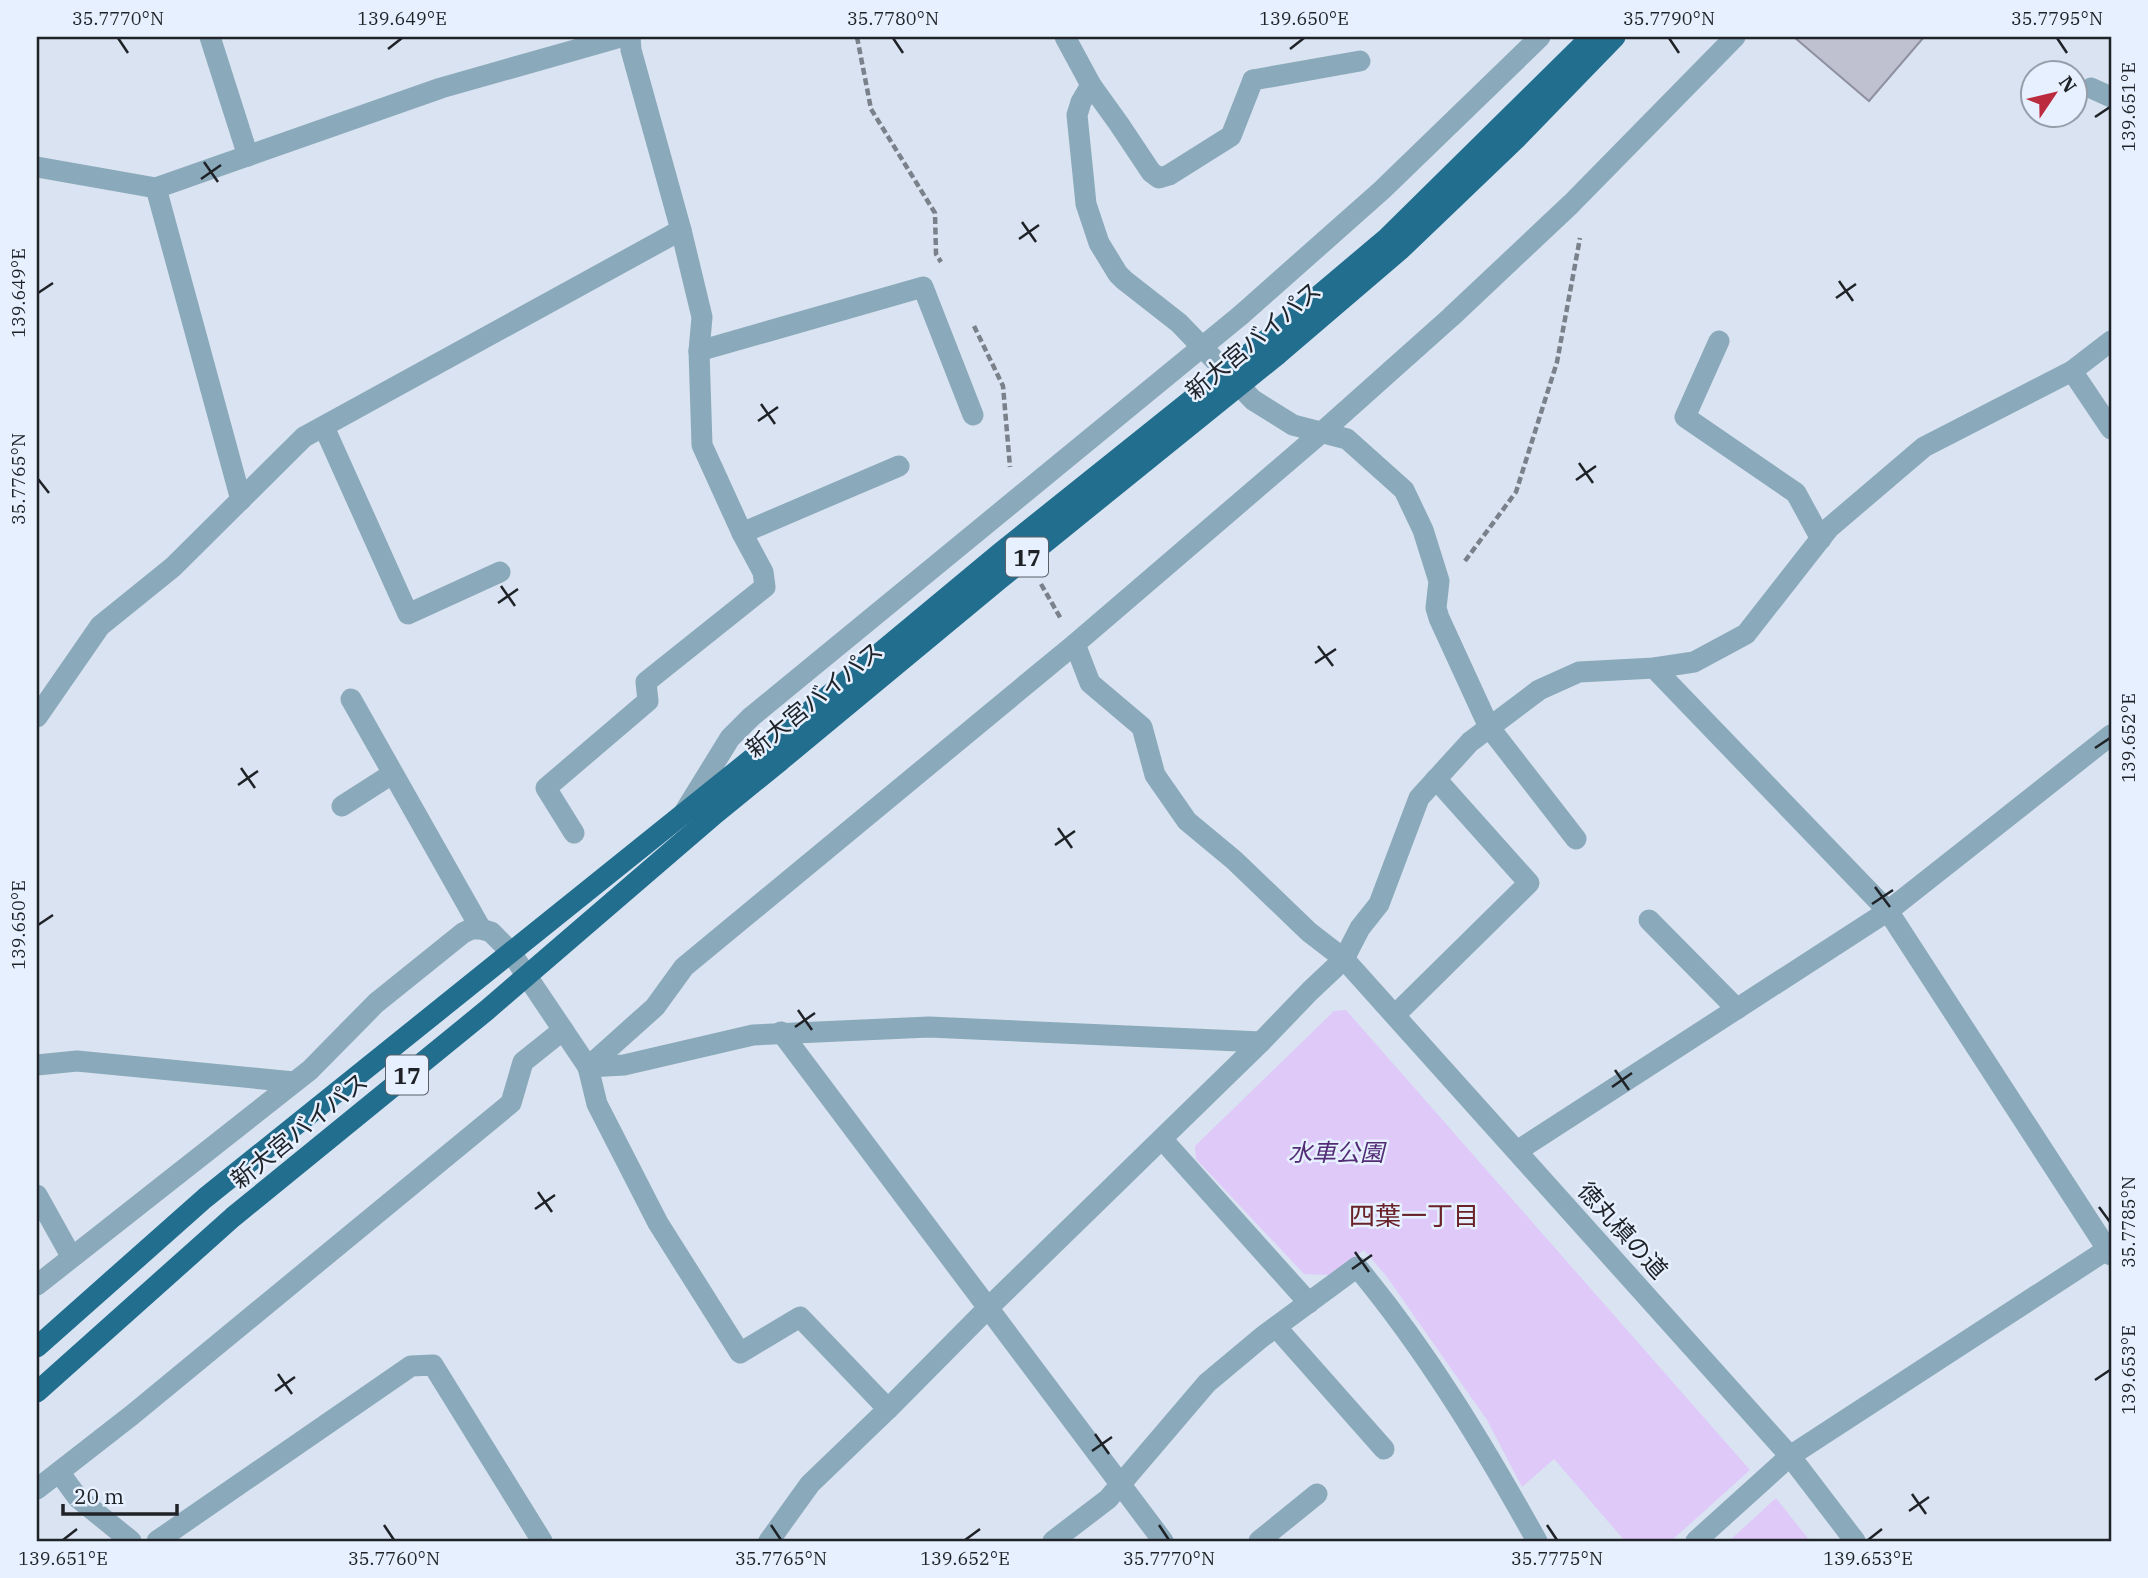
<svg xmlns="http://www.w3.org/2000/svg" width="2148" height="1578" font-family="'IBM Plex Serif','Noto Sans JP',serif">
<rect width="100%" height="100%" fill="#d9e3f1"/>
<g fill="#dfc9f9">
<polygon points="1346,1010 1750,1470 1671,1541 1625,1541 1554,1459 1522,1487 1487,1420 1387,1277 1364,1250 1329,1275 1304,1274 1196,1159 1195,1146 1334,1011"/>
<polygon points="1776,1498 1810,1541 1729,1541"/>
</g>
<polygon fill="#bfc0d0" stroke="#9091a0" stroke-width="2" points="1794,37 1924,37 1869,101"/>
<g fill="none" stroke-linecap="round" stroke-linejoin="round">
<g stroke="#7a818a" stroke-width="4.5" stroke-dasharray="7 3.5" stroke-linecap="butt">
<polyline points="857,37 871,109 935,213 936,254 941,262"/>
<polyline points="974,326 1003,386 1010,467"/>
<polyline points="1465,561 1516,492 1557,362 1580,238"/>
<polyline points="1041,584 1061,619"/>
</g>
<g stroke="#8aa9ba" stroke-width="21">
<polyline points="1253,80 1360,61"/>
<polyline points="2091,88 2111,97"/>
<polyline points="1719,341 1685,417 1796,493 1821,539"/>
<polyline points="699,351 923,287 973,415"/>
<polyline points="742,533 899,466"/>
<polyline points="351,699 481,929"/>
<polyline points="1489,727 1576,839"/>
<polyline points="342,806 392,774"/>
<polyline points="1649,920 1737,1009"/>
<polyline points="1395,1015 1529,883 1436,779"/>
<polyline points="588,1067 597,1104 658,1223 740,1353 800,1317 888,1409"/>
<polyline points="1276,1327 1384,1449"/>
<polyline points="1259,1541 1317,1494"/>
</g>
<g stroke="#8aa9ba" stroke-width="21">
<polyline points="210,37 248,156"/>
<polyline points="1065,37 1091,85 1119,124 1151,172 1159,178 1169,175 1231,136 1253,80"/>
<polyline points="1091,85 1081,102 1077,115 1086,204 1099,243 1118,274 1124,280 1179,323 1253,400 1293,425 1347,439 1404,490 1423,530 1439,581 1436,608 1439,618 1489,727"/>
<polyline points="37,167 156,188 441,88 621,37"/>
<polyline points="156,188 241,500"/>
<polyline points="1241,315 1382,190 1540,37"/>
<polyline points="2072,371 2111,429"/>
<polyline points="324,427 408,614 500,572"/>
<polyline points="1075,644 1090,683 1142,727 1155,775 1187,821 1234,860 1309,932 1344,959"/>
<polyline points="1654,668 1888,911 2111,1255"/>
<polyline points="37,717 100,626 173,567 304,437 681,230"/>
<polyline points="685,811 730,738 751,717"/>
<polyline points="574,833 546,788 648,701 646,682 765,587 763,572 742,533 702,445 699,351 702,317 681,230 631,50 630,37"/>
<polyline points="781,1032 1163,1541"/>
<polyline points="37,1065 77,1061 294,1082"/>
<polyline points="588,1067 655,1007 684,967 1075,644 1321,433 1451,317 1571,204 1735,37"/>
<polyline points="588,1067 624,1065 753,1035 929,1027 1261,1042"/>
<polyline points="1162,1139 1309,1303"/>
<polyline points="1517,1151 1888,911 2111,735"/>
<polyline points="37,1195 71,1256"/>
<polyline points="37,1285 310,1070 376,1003 463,933 471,929 481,929 491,932 510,951 588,1067"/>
<polyline points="59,1472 78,1498 131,1541"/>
<polyline points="37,1489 132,1415 511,1103 523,1062 563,1030"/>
<polyline points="157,1541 411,1366 433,1365 542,1541"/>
<polyline points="769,1541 810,1484 888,1409 988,1308 1261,1042 1310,991 1344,959 1360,928 1379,904 1419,798 1470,742 1539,690 1579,672 1654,668 1694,662 1746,634 1829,528 1924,447 2072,371 2111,341"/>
<path d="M1053 1541 1108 1499 1207 1383 1262 1337 1357 1267C1427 1351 1484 1446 1537 1541"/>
<polyline points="1696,1541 1790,1456 2111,1247"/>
</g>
<polyline stroke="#8aa9ba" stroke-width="21" points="1344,959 1790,1456 1855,1541"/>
<g stroke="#216e8e" stroke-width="21">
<polyline points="1265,341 1387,238 1591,37"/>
<polyline points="1277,355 1401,249 1516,139 1615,37"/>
<polyline points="37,1347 205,1198 769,745"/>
<polyline points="37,1392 233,1217 487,1010 716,813 780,761"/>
</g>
<polyline stroke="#8aa9ba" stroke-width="21" points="751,717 1241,315"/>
<g stroke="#216e8e" stroke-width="21">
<polyline points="769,745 1000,553 1265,341"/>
<polyline points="780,761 1001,578 1277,355"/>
</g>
</g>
<path fill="none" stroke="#1f2328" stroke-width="2.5" d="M118 38 128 53M893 38 903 53M1669 38 1679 53M2057 38 2067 53M388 49 402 38M1290 49 1304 38M2095 117 2110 107M204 162 218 182M201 179 221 165M1022 222 1036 242M1019 239 1039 225M1839 281 1853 301M38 293 53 283M1836 298 1856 284M761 404 775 424M758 421 778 407M1579 463 1593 483M38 479 49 493M1576 480 1596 466M501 586 515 606M498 603 518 589M1318 646 1333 666M1315 663 1336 649M2095 748 2110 738M241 768 255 788M238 785 258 771M1058 828 1072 848M1055 845 1075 831M1875 887 1890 907M1872 904 1893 890M38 925 53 915M798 1010 812 1030M795 1027 815 1013M1615 1070 1629 1090M1612 1087 1632 1073M538 1192 552 1212M2099 1207 2110 1222M535 1209 555 1195M1355 1252 1369 1272M1352 1269 1372 1255M278 1374 292 1394M2095 1380 2110 1370M275 1391 295 1377M1095 1434 1109 1454M1092 1451 1112 1437M1912 1494 1926 1514M1909 1511 1929 1497M384 1525 394 1540M771 1525 781 1540M1159 1525 1169 1540M1547 1525 1557 1540M63 1540 77 1529M965 1540 980 1529M1868 1540 1882 1529"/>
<g text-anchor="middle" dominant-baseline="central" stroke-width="5" stroke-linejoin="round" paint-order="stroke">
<g fill="#e6f0ff" stroke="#5b6068" stroke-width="2">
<rect x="1006" y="537.5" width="42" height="39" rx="5"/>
<rect x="386" y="1055.5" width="42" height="39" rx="5"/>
</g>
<g font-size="23" font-weight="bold" fill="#1f2328">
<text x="1027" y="557">17</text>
<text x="407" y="1075">17</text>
</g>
<g font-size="24" fill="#1f2328" stroke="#e6f0ff">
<text transform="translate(1253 340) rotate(-40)">新大宮バイパス</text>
<text transform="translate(814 699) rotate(-39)">新大宮バイパス</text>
<text transform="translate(299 1130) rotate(-39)">新大宮バイパス</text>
<text transform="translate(1623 1230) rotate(48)">徳丸槙の道</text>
</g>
<g font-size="24" font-style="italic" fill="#532c76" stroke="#e6f0ff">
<text x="1336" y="1152">水車公園</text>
</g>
<g font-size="26" fill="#692328" stroke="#e6f0ff">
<text x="1414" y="1215">四葉一丁目</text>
</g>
</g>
<rect width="2148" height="1578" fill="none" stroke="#e6f0ff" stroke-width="77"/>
<g transform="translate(2054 94) rotate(55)"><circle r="33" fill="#e6f0ff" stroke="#969ea9" stroke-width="2"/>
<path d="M0-5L12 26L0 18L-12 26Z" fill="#bb2a3d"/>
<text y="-10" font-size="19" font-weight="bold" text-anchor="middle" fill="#1f2328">N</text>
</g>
<path d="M63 1504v10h114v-10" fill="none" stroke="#1f2328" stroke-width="3.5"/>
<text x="74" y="1504" font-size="21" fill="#1f2328" stroke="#e6f0ff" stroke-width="5" paint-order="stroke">20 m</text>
<rect x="38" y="38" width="2072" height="1502" fill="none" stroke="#1f2328" stroke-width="2.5"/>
<g font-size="18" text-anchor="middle" fill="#1f2328">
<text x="118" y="25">35.7770°N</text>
<text x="402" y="25">139.649°E</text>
<text x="893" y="25">35.7780°N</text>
<text x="1304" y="25">139.650°E</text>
<text x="1669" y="25">35.7790°N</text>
<text x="2057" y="25">35.7795°N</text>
<text transform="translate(2129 107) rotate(-90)" y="6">139.651°E</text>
<text transform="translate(19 293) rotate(-90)" y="6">139.649°E</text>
<text transform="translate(19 479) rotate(-90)" y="6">35.7765°N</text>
<text transform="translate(2129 738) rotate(-90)" y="6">139.652°E</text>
<text transform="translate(19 925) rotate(-90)" y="6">139.650°E</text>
<text transform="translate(2129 1222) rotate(-90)" y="6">35.7785°N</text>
<text transform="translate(2129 1370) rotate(-90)" y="6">139.653°E</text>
<text x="63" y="1565">139.651°E</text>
<text x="394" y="1565">35.7760°N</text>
<text x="781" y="1565">35.7765°N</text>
<text x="965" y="1565">139.652°E</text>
<text x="1169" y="1565">35.7770°N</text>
<text x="1557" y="1565">35.7775°N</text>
<text x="1868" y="1565">139.653°E</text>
</g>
</svg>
